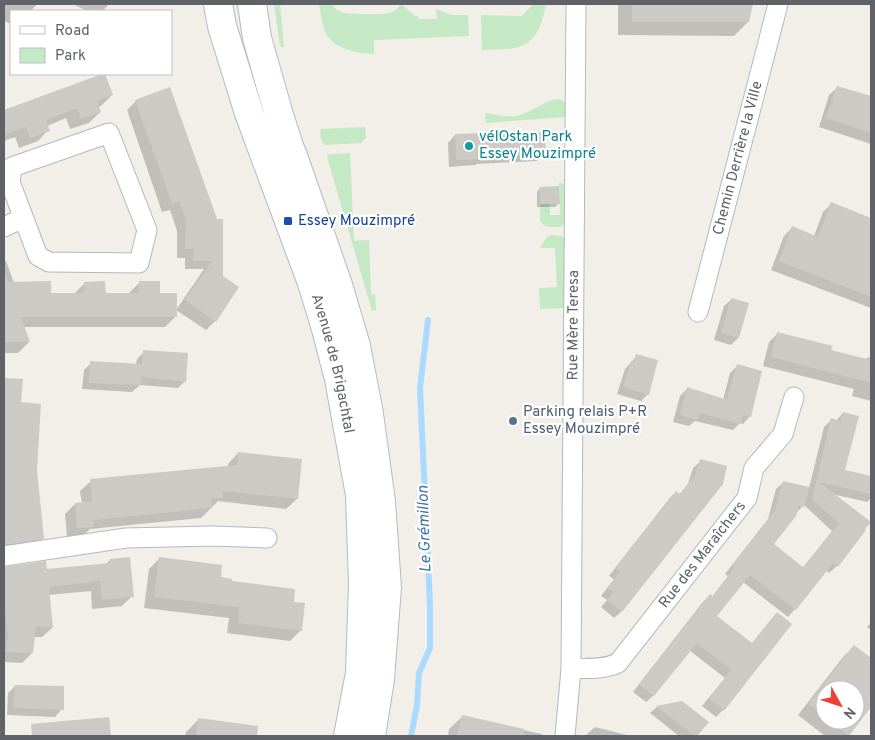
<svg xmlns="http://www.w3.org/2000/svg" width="875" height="740" font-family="Overpass,sans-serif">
<rect width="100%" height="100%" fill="#f1efe8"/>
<g fill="#c5e8c5">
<polygon points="274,4 280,4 284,46 283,48 280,46"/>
<path d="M319 4H331C335 8 339 12 344 13 352 14 383 15 389 13 395 12 398 8 401 4L415 16H418V19H437L436 9 452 15H468L469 36 374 40V54C358 53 336 50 327 35 322 27 321 14 319 4Z"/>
<path d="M533 4H546C543 22 536 45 514 48 504 50 493 49 482 50L481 15 522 16Z"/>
<path d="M556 99 562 100 566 104V117L486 123 485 113C496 114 510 119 520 115 533 111 543 102 556 99Z"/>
<polygon points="365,127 366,138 361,143 326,145 324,145 321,139 320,129"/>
<polygon points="350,153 354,241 369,240 371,295 375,294 376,310 372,311 327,157 329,154"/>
<polygon points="559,182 563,184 565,188 565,219 564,223 561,227 551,227 543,225 540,220 540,204 550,204 550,215 560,215"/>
<polygon points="552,235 562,236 564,239 564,308 540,309 539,288 557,287 555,248 540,248 547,237"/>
</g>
<g fill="#0003" fill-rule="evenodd">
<polygon points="4,4 37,4 31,11 11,11 11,24 4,21"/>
<polygon points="73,4 109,4 103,11 87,11"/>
<polygon points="618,4 752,4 748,22 734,36 618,35"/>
<polygon points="104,74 112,95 101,106 98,107 100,112 89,123 70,129 66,118 47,126 48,130 38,141 19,148 15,137 4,141 4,111"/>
<polygon points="838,87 871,98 871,144 819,127 829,95"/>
<polygon points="136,101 216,220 215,321 206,330 176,310 204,269 185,269 185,258 177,258 177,231 170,210 162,212 127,110"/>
<polygon points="455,135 482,136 544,154 537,161 477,164 475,165 449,167 448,143"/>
<polygon points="540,188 558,204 555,207 537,207 537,192"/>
<polygon points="831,204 870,266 871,265 871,308 771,270 784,236 792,228 814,236 823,212"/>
<polygon points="6,261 14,283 50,294 74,294 85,283 104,295 128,294 139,283 159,295 176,316 165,327 24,327 29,342 18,353 4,353 4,262"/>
<polygon points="732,299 738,338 731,345 714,340 724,306"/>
<polygon points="778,333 830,351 865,360 868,357 871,358 871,401 852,396 854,389 763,366 769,342"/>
<polygon points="144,352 185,381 178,388 140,385 132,392 82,389 84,370 91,363 136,365 137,359"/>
<polygon points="637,356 648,394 641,401 617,394 625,369"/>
<polygon points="737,366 750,416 743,424 740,423 733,430 695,421 689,426 673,422 680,396 687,389 723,400 730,373"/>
<polygon points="4,379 21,380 20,404 36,470 43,538 33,548 4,552"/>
<path d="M843 413 844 471 871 478V498L867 502 832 494 869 522 837 566 829 573 826 570 795 609 788 617 743 582 716 616 752 644 723 710 716 717 702 706 725 678 689 650 654 695 646 702 633 692 702 603 710 595 712 597 728 576 725 574 768 519 776 489 784 482 809 488 824 427 831 420 836 421ZM804 505 832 531 803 568 773 544 795 514Z"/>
<polygon points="238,453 297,499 286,509 218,501 201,518 90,529 82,537 67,538 65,514 75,504 82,503 80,491 91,481 228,467 228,464"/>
<polygon points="701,461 725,467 622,611 614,618 601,607 607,600 601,596 614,579 609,576 669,499 676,492 679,495 688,484 693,468"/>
<polygon points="160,558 292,603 301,630 290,641 227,633 229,618 144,608 149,569"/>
<polygon points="110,560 132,596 122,606 92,609 91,591 48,595 52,628 42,637 33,637 32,653 22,663 4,662 4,572 8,568 46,570 106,564"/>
<polygon points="871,622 871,630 867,627"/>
<path d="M854 646 871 660V705L847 736H825L798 715 843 657ZM825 690H855V720H825Z"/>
<polygon points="15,686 62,709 55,717 7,715 8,693"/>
<polygon points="657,707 707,722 696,736 679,736 650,713"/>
<polygon points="462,717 542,734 542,736 448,736 449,729"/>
<polygon points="108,719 110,736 53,736 52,730"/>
<polygon points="199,719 232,724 230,736 185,736 186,732"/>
<polygon points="595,727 631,736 585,736"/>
</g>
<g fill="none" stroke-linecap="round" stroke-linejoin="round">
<polyline stroke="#aadaff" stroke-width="6" points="411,736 417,705 419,673 430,648 430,605 420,388 428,320"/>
</g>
<g fill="#cccac5">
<polygon points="632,4 753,4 749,22 632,22"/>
<polygon points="102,74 105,74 113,95 97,101 101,112 81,119 77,108 46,120 50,131 30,138 26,127 4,135 4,110"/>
<polygon points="837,86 871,96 871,133 826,118"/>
<polygon points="170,87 217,219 223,219 223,276 239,287 216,322 185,300 212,261 193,261 194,249 185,249 186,221 179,201 172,204 135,100"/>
<polygon points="545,132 546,154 484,157 484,159 456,160 455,134 483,133 483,135"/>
<polygon points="559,186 560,204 540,204 540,187"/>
<polygon points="831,202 871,218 871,297 779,261 792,226 818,237"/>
<polygon points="4,275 6,275 8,282 51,281 51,293 84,293 84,282 105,281 106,293 139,293 139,281 160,281 160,293 177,293 177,317 21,317 30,342 4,342"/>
<polygon points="731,298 749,303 739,338 721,333"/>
<polygon points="777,332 833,346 831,350 871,360 871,383 771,357"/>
<polygon points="143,350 188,353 186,382 141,377"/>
<polygon points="636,354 658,360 649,395 623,387 631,361 634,362"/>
<polygon points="90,361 142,364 141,385 89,383"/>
<polygon points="737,364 762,371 751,417 743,415 741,424 700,413 697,420 680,415 687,387 727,400"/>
<polygon points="4,378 23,379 21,402 41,404 37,470 44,539 4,545"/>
<polygon points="843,412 859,416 845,470 871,476 871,494 819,482 871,522 865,529 866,530 838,567 833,563 796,610 750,575 717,616 752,643 777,612 792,624 724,711 709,698 731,670 697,643 654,696 639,684 710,594 713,596 734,568 732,566 775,510 783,481 809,487 804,507 799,506 796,516 774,544 803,567 839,523 812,499 831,418 840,421"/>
<polygon points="238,452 302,459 298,499 222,491 223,498 211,499 212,508 94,520 94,527 77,528 75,503 92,501 90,479 237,465"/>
<polygon points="700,459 727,466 723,484 622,612 607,600 613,592 607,588 620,572 615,568 676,491 680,494 695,475"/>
<polygon points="130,557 134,597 102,600 100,581 49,587 53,628 36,626 33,653 6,652 8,635 4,604 4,567 46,561 47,569 110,563 110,559"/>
<polygon points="159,557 222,565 221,577 232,579 232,581 295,589 294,602 305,603 302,631 238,623 239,607 154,597"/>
<polygon points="854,645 871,658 871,707 849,736 829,720 855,720 855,690 825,690 825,717 808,704"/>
<polygon points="15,685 64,686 64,710 13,708"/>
<polygon points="682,701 709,722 697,736 695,736 656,706"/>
<polygon points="462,715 524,729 523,736 457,736"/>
<polygon points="109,717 111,736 32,736 31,724"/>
<polygon points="198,718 258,726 257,736 196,736"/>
</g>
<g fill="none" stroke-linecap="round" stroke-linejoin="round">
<g stroke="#b5b8bc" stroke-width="21">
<g id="minor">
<polygon points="109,133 147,230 139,263 49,262 38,256 10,182 12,167"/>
<polyline points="4,227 23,218"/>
<path id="s1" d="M698 312 778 4"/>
<polyline points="4,556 126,538 212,536 267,538"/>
<path id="s2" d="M571 669C586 668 604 670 618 663L747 498 754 468 783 434 794 397"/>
<path id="s3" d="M565 736 571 669 576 4"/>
</g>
</g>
<g stroke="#b6babf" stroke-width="30">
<g id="secondary">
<path id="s4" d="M218 4 222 26 249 113 312 283 326 329 339 379 360 495 363 584 360 673 348 736"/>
<polyline points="252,4 257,38 279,115 290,149 293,156 338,285 356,346 369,414 381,502 387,587 380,679 371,736"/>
</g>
</g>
<use href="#minor" stroke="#fff" stroke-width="19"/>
<use href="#secondary" stroke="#fff" stroke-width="28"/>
</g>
<circle fill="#0f9aa8" stroke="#fff" stroke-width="2" cx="469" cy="146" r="5"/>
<rect fill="#1a4fb4" stroke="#fff" stroke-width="2" x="283" y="216" width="10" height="10" rx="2.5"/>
<circle fill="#5c6f8a" stroke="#fff" stroke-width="2" cx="513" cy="421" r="5"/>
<g text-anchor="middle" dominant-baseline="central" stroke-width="4.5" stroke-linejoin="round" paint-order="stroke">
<g font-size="15" fill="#0d838f" stroke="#fff" text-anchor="start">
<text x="479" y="137">vélOstan Park<tspan x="479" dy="17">Essey Mouzimpré</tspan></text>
</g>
<g font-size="15" fill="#5f6368" stroke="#fff">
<text stroke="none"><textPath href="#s1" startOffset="159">Chemin Derrière la Ville</textPath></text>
<text stroke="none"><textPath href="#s3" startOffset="411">Rue Mère Teresa</textPath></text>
<text stroke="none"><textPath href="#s4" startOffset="378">Avenue de Brigachtal</textPath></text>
<text stroke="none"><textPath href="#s2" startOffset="185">Rue des Maraîchers</textPath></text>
</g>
<g font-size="15" fill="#164399" stroke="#fff" text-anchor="start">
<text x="298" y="221">Essey Mouzimpré</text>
</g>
<g font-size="15" fill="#4e5e75" stroke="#fff" text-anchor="start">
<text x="523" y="412">Parking relais P+R<tspan x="523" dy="17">Essey Mouzimpré</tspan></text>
</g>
<g font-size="16" font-style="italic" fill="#4174aa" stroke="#fff">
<text transform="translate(425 529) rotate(-92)">Le Grémillon</text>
</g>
</g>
<rect width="875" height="740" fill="none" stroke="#5f6368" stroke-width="10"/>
<rect x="10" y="10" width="162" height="65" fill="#ffffff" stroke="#bfc1c3"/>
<rect x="20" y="26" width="25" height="8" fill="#ffffff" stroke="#bfc1c3"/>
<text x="55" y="35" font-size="15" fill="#5f6368">Road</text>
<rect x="20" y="48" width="25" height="15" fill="#c5e8c5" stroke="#bfc1c3"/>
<text x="55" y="60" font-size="15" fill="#5f6368">Park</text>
<g transform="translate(840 705) rotate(130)"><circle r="24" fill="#ffffff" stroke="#bfc1c3"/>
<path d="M0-4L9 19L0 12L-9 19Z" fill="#ea4335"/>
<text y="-8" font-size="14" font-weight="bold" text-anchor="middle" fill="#5f6368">N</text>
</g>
</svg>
